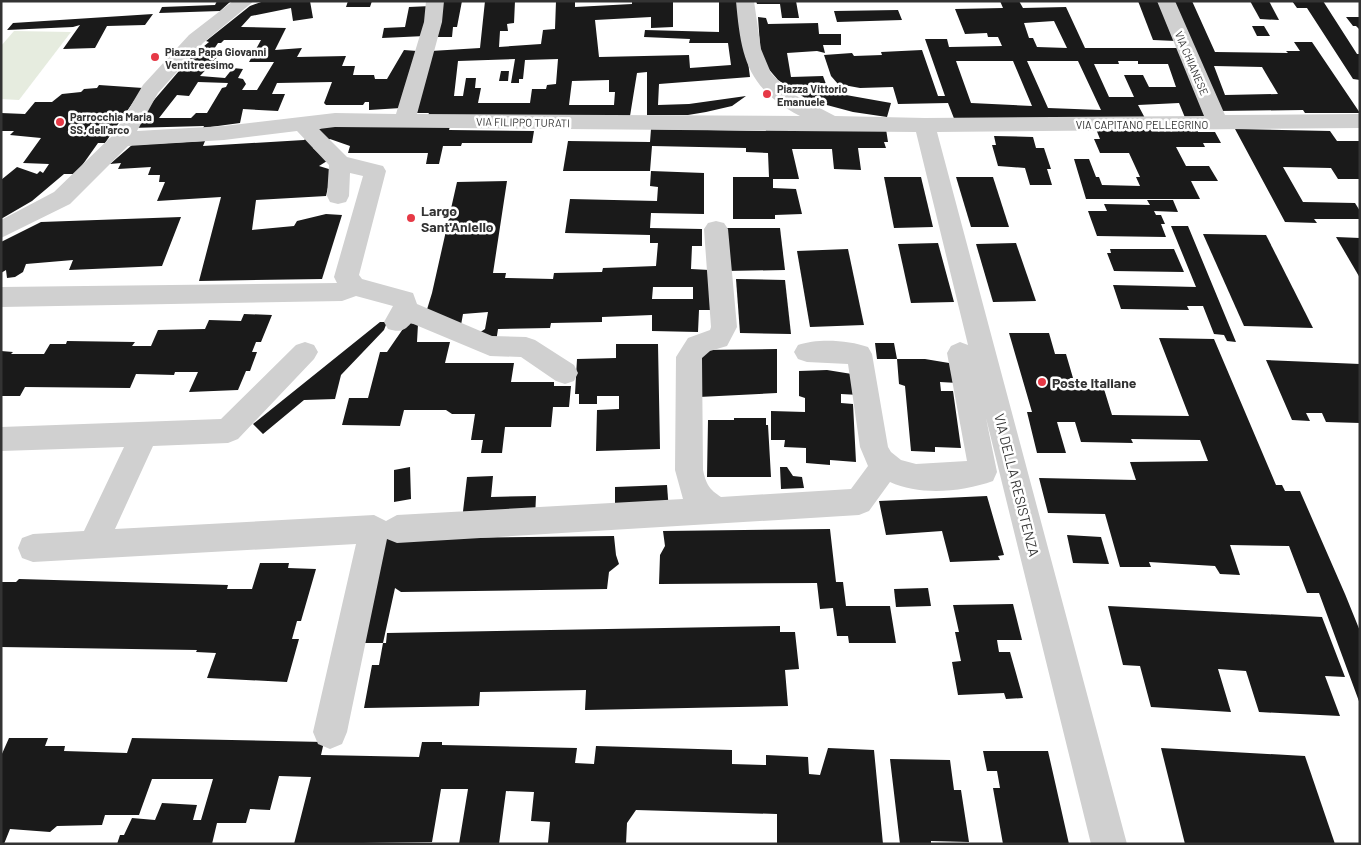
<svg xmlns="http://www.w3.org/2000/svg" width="1361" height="845" font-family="Barlow,sans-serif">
<rect width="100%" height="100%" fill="#fff"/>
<polygon fill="#e6ecdf" points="14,31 71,32 19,100 1,99 1,46"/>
<g fill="#1a1a1a" fill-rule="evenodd">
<polygon points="217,1 231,1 220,11 159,13 162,7 215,5"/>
<path d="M264 1H310L313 18 293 21 291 8 251 16 241 27 286 28 275 50 302 48 297 57 346 56 342 66H355L353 75H374L375 79H387L404 50 417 51 401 108 369 110V102H365L363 105H326L324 103 332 82 277 83 272 94H285L278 111 243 109 240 123 203 128 204 126 130 128 191 57 209 42 206 41 250 6ZM224 40H261L249 62H274L257 90H242L246 84 243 79 238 78 243 69 233 68 225 78 200 76 223 51 214 49 218 43H221ZM198 82 228 83 226 87 222 88 207 113H196L191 118H159L177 95 189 96Z"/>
<polygon points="348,1 372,1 370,7 346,7"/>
<polygon points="439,1 462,1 457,27 453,27 452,37 435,37"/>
<path d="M485 1H515L514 23 507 24 508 31H500L499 47 541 44 543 30 555 29 556 1H575V7L632 4V1H673V27L651 28V17L595 20 599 57 689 55 690 68 731 65 728 43H689L690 39 644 37 645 30 719 32V1H740L750 77 659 84 658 105 689 104 746 96 732 106 706 112 688 115H647V72L637 73 630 116 428 115 429 113H415L431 51 480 48ZM515 59 511 83H519V79H523L525 60 558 59 556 84 547 85 546 89H532L530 103H478L481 88H475L476 78H466L463 96H454L458 61ZM609 80V92H615L614 105H569L572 81Z"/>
<polygon points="756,1 796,1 799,18 782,18 780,4 757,4"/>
<path d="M1000 1H1019L1023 8 1066 7 1085 48H1180L1210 120H1186L1179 103 1138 105 1146 120 955 121 948 103 898 104 893 87 860 88 838 84 831 76 824 55 852 53 854 56 882 55 881 52 922 50 938 96H945L925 39H947L949 47 1002 46 998 37H988L987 33 965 34 955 9 1003 8ZM1054 21 1067 48 1037 47 1033 38H1029L1024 23ZM956 61H1013L1032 106 971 103ZM1027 61H1078L1101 110 1048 108ZM1118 61H1138V64H1168L1176 87H1149L1143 75H1124L1134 97H1109L1094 64H1119Z"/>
<polygon points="1138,1 1159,1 1176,41 1153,40"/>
<path d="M1172 1H1192L1215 52 1288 53 1286 51H1300L1294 42H1312L1360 113H1305L1303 110 1219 111ZM1214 66 1262 67 1278 94 1225 95Z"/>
<polygon points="1250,1 1269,1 1279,20 1260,19"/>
<polygon points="1292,1 1323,1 1357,54 1360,54 1360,80 1353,79 1307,8 1297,8"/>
<polygon points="431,6 425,36 382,38 384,28 405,27 409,7"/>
<polygon points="898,10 902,20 837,22 834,11"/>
<polygon points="153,14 145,25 107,26 95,48 63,49 80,25 73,27 7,30 13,23"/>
<polygon points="758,17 766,18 768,24 818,23 819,34 841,34 841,45 823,45 825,53 817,51 787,53 791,77 823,76 829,92 891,103 887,117 853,112 808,100 778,80 761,60"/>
<polygon points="1346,17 1360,17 1360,30 1356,26 1353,26"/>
<polygon points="1252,26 1264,26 1270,36 1257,36"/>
<polygon points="501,71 509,71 508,81 499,81"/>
<polygon points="99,85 143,88 105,143 98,143 76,174 64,174 32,201 1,219 1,180 17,167 37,174 40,171 43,173 49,164 23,163 41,138 10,135 14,131 1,131 1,113 25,114 35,102 52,102 62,94 81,92 84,89 97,88"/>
<polygon points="327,124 450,126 449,130 534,131 532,143 462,143 461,146 443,146 439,164 426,164 428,153 348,153 350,146 330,139 313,148 327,161 319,166 332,170 326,196 256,200 252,230 294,226 297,221 326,214 342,215 322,279 199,281 221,197 157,201 165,182 159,182 160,175 148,175 151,167 118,169 121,163 110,164 132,145 205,141 203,146 304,140"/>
<polygon points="765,127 886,129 888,142 884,142 886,148 858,148 861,170 834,169 832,149 792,149 799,179 773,179 773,188 796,189 802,214 775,215 775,219 733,219 733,177 769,177 768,153 746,152 746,148 652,146 650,171 563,171 568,141 650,142 651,129 766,131"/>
<polygon points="1096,129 1196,129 1198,132 1215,132 1221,143 1203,143 1205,147 1176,147 1186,166 1209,166 1218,181 1191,181 1200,199 1086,199 1074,159 1089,159 1096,177 1099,177 1102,185 1140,186 1136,177 1140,177 1129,153 1100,153 1094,139 1100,139"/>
<polygon points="1235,129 1330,131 1337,141 1360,141 1360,179 1338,179 1331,168 1283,167 1303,202 1355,203 1360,211 1360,219 1314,219 1317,223 1285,222"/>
<polygon points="994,136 1033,137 1036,148 1044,148 1051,169 1047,169 1052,185 1030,185 1025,168 998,166 992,145 996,145"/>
<path d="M651 171 704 173V214L651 213 650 228 702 229V246H692L691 269 709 270 712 310H699L698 332 652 331V315L602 317V322L551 323 550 328 498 329 496 342 476 335 485 329 488 312 463 314 461 325 425 316 432 293 457 182 507 181 493 273H506L505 278 553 279 554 273 602 272 603 268 656 266 658 243H650V235L565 233 570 199 657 201 658 187 650 186ZM653 287H693V299H652Z"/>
<polygon points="884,177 921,177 933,227 894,228"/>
<polygon points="956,177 993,177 1009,227 971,227"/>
<polygon points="1147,200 1173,200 1178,212 1154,211 1156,215 1161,215 1165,224 1161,224 1166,237 1097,236 1088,211 1107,211 1104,204 1150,205"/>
<polygon points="181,217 162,266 69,270 73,260 26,264 23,272 15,277 7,278 6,270 1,273 1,242 41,222"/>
<polygon points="1171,226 1188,226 1236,342 1227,341 1224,335 1214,334 1203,306 1187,306 1189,310 1121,309 1113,285 1196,287"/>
<polygon points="723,228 780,228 785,270 726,271"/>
<polygon points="1203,234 1266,235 1313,328 1244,326"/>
<polygon points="1336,237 1360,238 1360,278"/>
<polygon points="938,243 954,302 911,303 898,244"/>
<polygon points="1016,243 1036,301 993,302 976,244"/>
<polygon points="848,249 864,325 810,327 797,251"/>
<polygon points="1110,249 1174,249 1184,272 1114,271 1107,253 1111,253"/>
<polygon points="736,279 785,280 791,334 740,333"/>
<polygon points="244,314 272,315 261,342 256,342 252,352 257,352 250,371 246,371 238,390 189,392 198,372 175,372 174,375 136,374 130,388 25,387 20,396 1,396 1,351 13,352 11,354 44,354 50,344 66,344 67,341 135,342 132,346 151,346 158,330 205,329 209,320 241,321"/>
<polygon points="380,322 387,322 384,330 341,375 335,399 304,400 263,434 253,424"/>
<polygon points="407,323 418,324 417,342 450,342 445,363 514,363 511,382 554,382 554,386 571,386 569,407 553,407 551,427 505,427 502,453 481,453 483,440 471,440 475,414 452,414 446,410 404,410 400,426 342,425 349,398 368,398 380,352 387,352"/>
<polygon points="1009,333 1049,333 1055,354 1066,354 1073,378 1070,378 1073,389 1104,389 1112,415 1189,416 1159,338 1214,339 1276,485 1282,485 1285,491 1300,491 1345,594 1360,631 1360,704 1319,593 1307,593 1289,546 1230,545 1240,575 1220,574 1215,566 1149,562 1151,567 1120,567 1105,514 1048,513 1039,478 1136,480 1130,462 1208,461 1200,440 1131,439 1133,443 1081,442 1075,422 1057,422 1066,453 1037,453 1027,412 1032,412"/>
<polygon points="875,343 894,343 897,359 877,359"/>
<polygon points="616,344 658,344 660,449 596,451 597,410 619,409 619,396 597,396 597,404 579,404 579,394 575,394 577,359 616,358"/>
<polygon points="777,349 777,393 699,397 700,350"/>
<polygon points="897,359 925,359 955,364 958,383 940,382 941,391 953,391 961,448 935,447 935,452 911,451 905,386 899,384"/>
<polygon points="1266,360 1360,364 1360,423 1326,422 1322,413 1306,413 1310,421 1292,420"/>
<polygon points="827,370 858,375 859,395 841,394 841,403 853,404 856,462 830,460 830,465 806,463 806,448 784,447 785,440 771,440 771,411 805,412 805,398 799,396 799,371"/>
<polygon points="734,418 766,418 766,425 768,425 771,477 707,477 708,420 734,420"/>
<polygon points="410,467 411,499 394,502 394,470"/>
<polygon points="780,467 787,467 793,476 802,477 804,488 781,489"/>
<polygon points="493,476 491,497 536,496 535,518 462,520 467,477"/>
<polygon points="667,485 669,512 615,515 615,487"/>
<polygon points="987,496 1004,555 998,556 1000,560 950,562 942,531 886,535 879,501"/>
<polygon points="830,529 836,582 843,582 846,606 890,606 896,643 849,643 848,636 837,636 833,608 820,609 817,583 659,584 660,555 665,546 663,531"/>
<polygon points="1067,535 1101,537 1109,564 1073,563"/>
<polygon points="614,536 616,555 619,564 609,572 607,589 401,592 395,588 383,643 354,643 379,539"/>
<polygon points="260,563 289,563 288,568 316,569 301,621 297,621 292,639 299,639 287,682 207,678 216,653 196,652 197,650 1,647 1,582 16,582 19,579 228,585 227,589 252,589"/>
<polygon points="928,588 931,606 896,607 894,589"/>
<polygon points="1013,604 1022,640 997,640 999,652 1010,652 1023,698 1006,699 1004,693 958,695 952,662 961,661 955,632 959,632 953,605"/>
<polygon points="1108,606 1322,617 1345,677 1325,676 1340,716 1259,712 1246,671 1218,669 1231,712 1151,707 1140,666 1123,665"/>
<polygon points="780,626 780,632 795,632 799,669 785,670 788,706 585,710 586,690 480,692 479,706 364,708 372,665 379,665 383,643 386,643 387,633"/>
<polygon points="9,738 48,738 45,746 65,746 64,751 127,753 132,738 324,742 321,755 419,757 422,742 442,742 442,745 577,748 575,763 594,764 596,746 732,750 732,764 766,765 766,755 808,757 809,774 820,775 828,748 874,750 883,844 777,844 777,814 636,810 627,823 626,844 548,843 550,822 531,821 534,792 506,791 499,844 459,844 468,789 441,789 432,842 294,844 311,777 279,776 270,810 250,809 246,823 217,823 212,844 117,844 120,835 124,835 132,818 155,820 162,803 197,805 193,820 201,820 213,779 152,779 139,815 105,815 102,825 57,826 50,832 10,829 4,844 1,844 1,756"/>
<polygon points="1161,748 1305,756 1335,844 1185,844"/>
<polygon points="983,751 1048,751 1069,844 1003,844 993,788 1000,788 997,771 987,771"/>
<polygon points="890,759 950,760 954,790 961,790 969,842 931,841 931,844 900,844"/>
</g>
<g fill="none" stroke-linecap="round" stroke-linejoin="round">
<path fill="#d0d0d0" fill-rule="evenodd" d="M233 1H254L203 43 158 93 137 131 224 126 335 113 396 114 424 22 426 1H444L442 22 417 114 800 116C747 88 741 57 736 1H754L761 49 771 73 789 92 835 116 925 118 1204 116 1157 1H1175L1225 115 1360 114V128L937 132 1127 844H1091L986 418 997 472 993 481C962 492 920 496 890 482L869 511 859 515 397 543 387 539 347 732 342 744 330 749 318 744 313 732 356 544 33 562 22 558 18 548 22 538 33 534 84 531 124 447 1 451V427L221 419 296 345 305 342 314 345 318 352 314 359 238 439 228 443 153 446 115 529 374 515 386 521 397 515 683 499 675 470 676 357 688 338 710 330 711 327 704 229 708 223 716 221 724 223 728 229 737 327 727 346 710 351 702 358 703 470C706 484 709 489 721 497L851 489 868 466 860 447 848 364 807 362 798 359 794 352 798 345C817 338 849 340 868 347L872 354 888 447 891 452 901 460 916 464 967 461 947 353 951 346 960 342 968 345 916 132 335 127 319 129 347 157 383 166 386 171 359 275 362 279 413 293 417 304 492 336 526 337 535 340 574 365 578 373 574 381 565 384 556 381 521 357 490 356 411 323C404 332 398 332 388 329L384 322 393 306 356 296 342 301 1 307V287L337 283 334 277 363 176 350 173 349 196 346 202 338 204 330 202 327 196 329 165 297 131 224 140 128 146 70 204 1 238V220L54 192 114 134 143 85 189 35Z"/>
</g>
<g fill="#e63946" stroke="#fff" stroke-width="2">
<circle cx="155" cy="57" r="5"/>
<circle cx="767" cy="94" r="5"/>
<circle cx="60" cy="122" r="5"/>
<circle cx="411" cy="218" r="5"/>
<circle cx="1042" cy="382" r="5"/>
</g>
<g text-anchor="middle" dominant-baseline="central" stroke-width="5" stroke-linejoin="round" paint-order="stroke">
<g font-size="11" font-weight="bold" fill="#333" stroke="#fff" text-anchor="start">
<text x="165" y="51">Piazza Papa Giovanni<tspan x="165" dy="13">Ventitreesimo</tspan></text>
<text x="777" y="88">Piazza Vittorio<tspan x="777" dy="13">Emanuele</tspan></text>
<text x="70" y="116">Parrocchia Maria<tspan x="70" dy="13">SS. dell'arco</tspan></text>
</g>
<g font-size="11" fill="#333" stroke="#fff">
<text transform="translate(1192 63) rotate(67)">VIA CHIANESE</text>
<text transform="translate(523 122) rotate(1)">VIA FILIPPO TURATI</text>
<text x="1142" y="124">VIA CAPITANO PELLEGRINO</text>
</g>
<g font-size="14" font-weight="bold" fill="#333" stroke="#fff" text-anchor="start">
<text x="421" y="210">Largo<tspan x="421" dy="16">Sant'Aniello</tspan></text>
<text x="1052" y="382">Poste Italiane</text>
</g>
<g font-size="14" fill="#333" stroke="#fff">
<text transform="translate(1017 485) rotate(76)">VIA DELLA RESISTENZA</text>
</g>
</g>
<rect width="1361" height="845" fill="none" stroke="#333333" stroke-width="5"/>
</svg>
